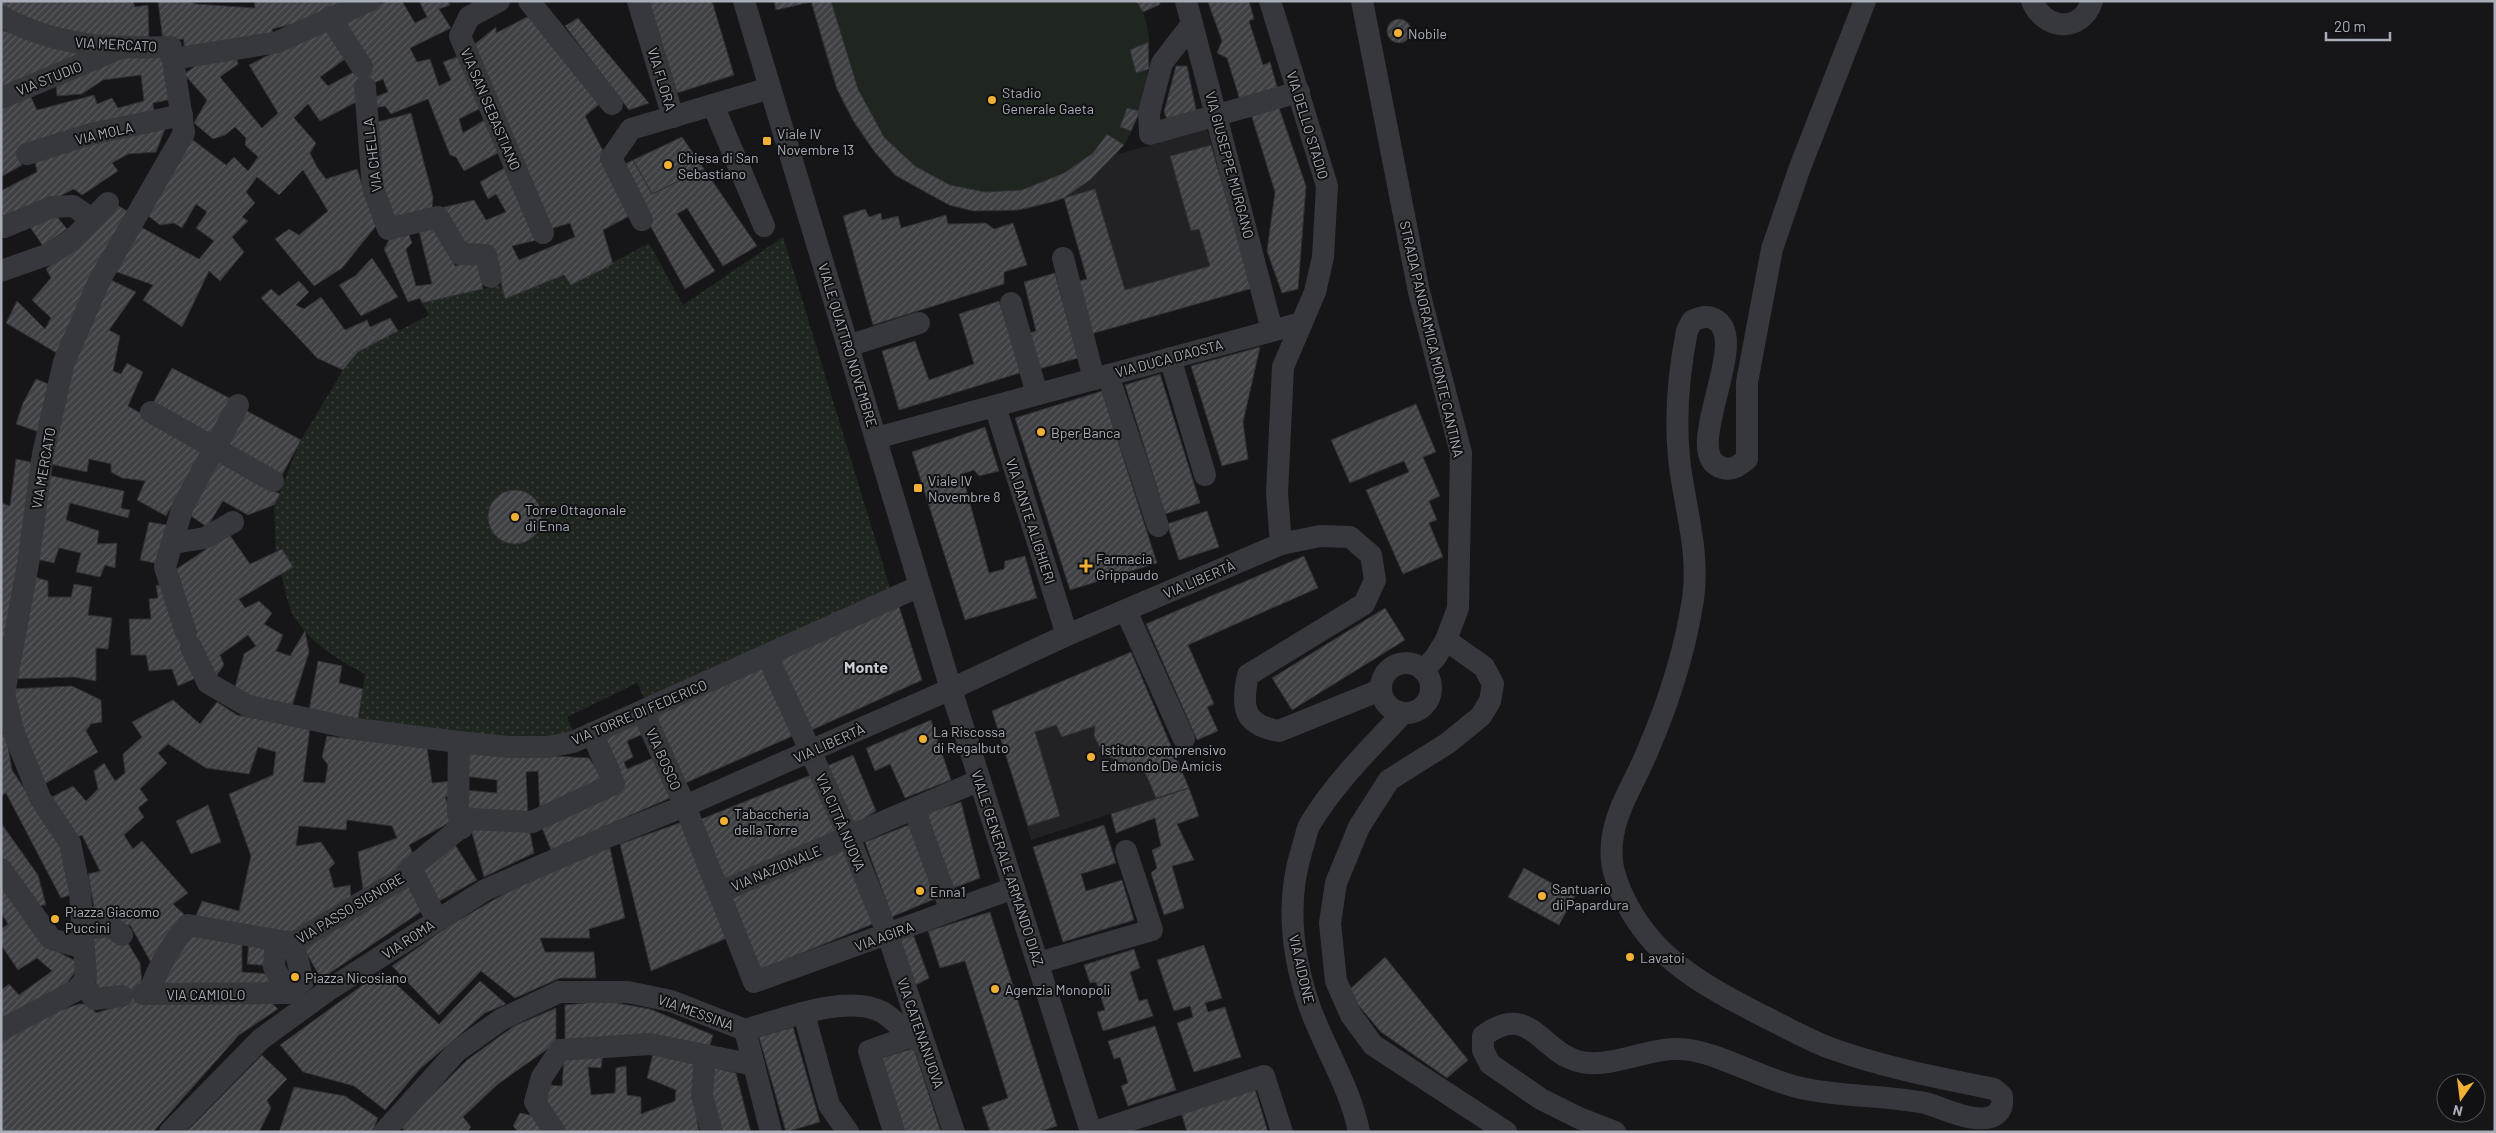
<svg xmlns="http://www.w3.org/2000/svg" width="2496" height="1133" font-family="Barlow,sans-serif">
<defs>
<pattern id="park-dots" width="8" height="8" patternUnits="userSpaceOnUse" patternTransform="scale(1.25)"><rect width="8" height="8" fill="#1e261f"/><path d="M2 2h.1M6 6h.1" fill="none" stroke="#3c433d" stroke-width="1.8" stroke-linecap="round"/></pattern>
<pattern id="building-hatch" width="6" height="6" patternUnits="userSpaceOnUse" patternTransform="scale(1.25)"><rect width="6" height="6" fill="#404145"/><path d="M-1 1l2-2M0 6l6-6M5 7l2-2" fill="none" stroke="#595a5e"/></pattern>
</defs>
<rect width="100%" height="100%" fill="#161618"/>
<g fill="#222225">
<polygon points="1207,129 1253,288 1091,334 1087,279 1064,198 1090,180 1115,155"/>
<polygon points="1131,652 1189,788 1031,840 992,711"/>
</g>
<path fill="url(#park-dots)" d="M783 237 891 591 645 700 637 683 567 717 574 733 510 741 358 719 365 674C338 660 309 642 293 615 287 603 285 587 281 574L293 567 282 549 276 552 274 506 301 440 343 370 358 352 429 315 422 303 502 285 505 299 564 275 571 285 649 243 683 305Z"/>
<path fill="#1e261f" d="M774 1H1161L1159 5 1143 12C1152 34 1150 63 1145 86 1141 106 1135 130 1123 146 1076 212 988 232 919 189 911 184 900 180 894 173 870 150 849 119 837 89 826 61 820 30 811 2L776 10Z"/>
<g fill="url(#building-hatch)" stroke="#303034">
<polygon points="1,1 133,1 135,7 148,5 149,37 71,36 1,6"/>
<polygon points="158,1 189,1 196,4 255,8 254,1 356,1 303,22 272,29 273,38 184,49 184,39 163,41"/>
<polygon points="387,1 402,1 415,23 427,17 419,1 448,1 450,5 439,9 451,28 410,48 417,62 430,59 439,86 451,80 443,62 462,55 485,106 459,119 463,133 486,119 498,153 464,171 456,157 450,155 428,99 391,114 385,106 374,108 372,98 388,92 383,79 359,90 362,99 320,121 308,104 294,118 316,143 310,153 317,167 326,179 357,169 376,226 342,268 314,286 275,239 289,229 299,235 328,211 303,170 279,195 257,177 246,192 255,203 242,217 248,221 232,237 244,252 220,281 209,271 182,327 143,300 153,285 114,271 141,227 199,259 214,241 196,228 207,212 196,204 182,228 174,223 160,225 147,215 189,137 226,165 234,157 248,171 258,157 245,145 246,138 235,127 225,135 213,139 194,123 207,100 184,74 200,63 236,55 238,64 220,77 262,128 278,113 249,65 328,25 345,59 320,77 328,86 366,65 338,19"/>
<polygon points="649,1 712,1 734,75 677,93"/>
<polygon points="774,1 811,1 811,2 776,10"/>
<polygon points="831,1 858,89 884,137 915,166 950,185 985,192 1022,190 1064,173 1093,153 1107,134 1124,145 1090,180 1064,198 1052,202 1018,210 973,211 949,205 895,175 874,151 853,120 837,89 811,1"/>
<polygon points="1136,1 1161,1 1159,5 1143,12"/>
<polygon points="1249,1 1254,19 1249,21 1263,65 1270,62 1278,90 1240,100 1227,58 1217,53 1222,41 1208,2"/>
<polygon points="527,17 539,24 602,102 585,116 635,213 603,230 613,264 571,285 564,275 505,299 493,250 465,248 441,208 474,200 486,220 506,212 496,194 488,199 480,182 506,167 537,240 512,246 519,260 575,237 570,223 550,229 470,48 496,27 496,33"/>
<polygon points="578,18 649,103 629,110 565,26"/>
<circle cx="1399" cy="31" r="12"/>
<polygon points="1,30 82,50 83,62 1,93"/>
<polygon points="1148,42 1149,69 1136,73 1130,50"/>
<polygon points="161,53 173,99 153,103 154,115 17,154 22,165 1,177 1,106 29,93 37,110 94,95 97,104 112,98 118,108 144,101 141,75 103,80 82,94 57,96 56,82 113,58"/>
<polygon points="1176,66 1187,66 1197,114 1168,121 1164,112"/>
<polygon points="1278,105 1306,186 1298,289 1282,293 1267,251 1275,192 1251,114"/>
<polygon points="1127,108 1140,111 1131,131 1120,127"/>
<polygon points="411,113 433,197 432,212 390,220 377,176 374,123"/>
<polygon points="165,129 156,152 128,154 112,163 118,171 82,195 74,189 7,222 1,212 1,191 37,172 34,156"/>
<polygon points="682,137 704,169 652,194 633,160"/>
<polygon points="1211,145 1253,288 1091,334 1076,282 1087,279 1064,198 1095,189 1125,290 1210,266 1199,229 1191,231 1170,156"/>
<polygon points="633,160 652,194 704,169 757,246 723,266 687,208 677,214 715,271 685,289 618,167"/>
<polygon points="115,204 129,212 60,355 6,323 17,301 45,329 51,318 32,300 51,278 46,269 82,240"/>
<polygon points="865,209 869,217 881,213 882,220 898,216 901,228 946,215 948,224 986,223 994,229 1013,223 1027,265 1004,272 1004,284 873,325 843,216"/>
<polygon points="53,212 67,229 43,246 28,224"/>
<polygon points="435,224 447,239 455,266 479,259 483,289 422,303 420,298 408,302 384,249 389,240 408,232 412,243 406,249 416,286 432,284 418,227"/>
<polygon points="372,258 398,297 361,316 339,285 355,276"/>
<polygon points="1055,273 1078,358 1039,369 1030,333 1036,331 1024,282"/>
<polygon points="111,280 136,292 109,330 120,336 113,371 121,374 127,363 143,372 128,406 204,449 166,516 137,500 145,481 122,478 111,472 111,464 89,459 87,472 50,464 71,372"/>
<polygon points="299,281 309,292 296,305 304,309 321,297 345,330 367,320 370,327 390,318 398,331 358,352 343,370 317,358 261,298 271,289 279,296"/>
<polygon points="999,301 1023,372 899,410 882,351 915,341 929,380 974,364 959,314"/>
<polygon points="1260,347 1243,422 1248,459 1222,466 1191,366"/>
<polygon points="172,368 233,400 213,437 152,405"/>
<polygon points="1160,374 1200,503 1165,514 1125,385"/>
<polygon points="36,379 51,385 39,432 16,424 23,403"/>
<polygon points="1102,391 1157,563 1070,590 1015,418"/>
<polygon points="1416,404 1436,452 1423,457 1440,496 1429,501 1437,520 1429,523 1443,557 1403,574 1366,490 1409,472 1404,461 1350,483 1331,440"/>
<polygon points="247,411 301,440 281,477 227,448"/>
<polygon points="985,427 999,471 979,476 974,470 962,474 989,573 1004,569 1005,561 1025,556 1037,598 965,620 912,452"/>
<polygon points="16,459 35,463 1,666 1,506 2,503 10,506"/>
<polygon points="217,460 280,494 274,505 248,515 223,501 207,527 188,514"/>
<polygon points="47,475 124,491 121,508 130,510 128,518 70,503 66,520 99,531 97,544 117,543 115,568 105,565 100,577 76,572 81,553 59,548 54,563 36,559"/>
<circle cx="515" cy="517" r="27"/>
<polygon points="1207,511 1219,547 1179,560 1167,524"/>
<polygon points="149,522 167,525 159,564 140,560"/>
<polygon points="229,534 250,564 282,549 293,567 239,599 245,608 259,601 272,613 264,624 283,635 276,651 290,656 305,631 309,652 292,706 254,700 234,691 244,654 256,646 248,635 220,655 224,665 212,682 196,678 178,686 172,669 149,671 146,655 131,655 129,619 151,619 149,599 158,598 156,585 162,586 172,572"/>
<polygon points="1304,556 1318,588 1188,645 1214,704 1207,707 1218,731 1197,740 1146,624"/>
<polygon points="35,577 48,581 48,597 71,597 74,584 92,587 88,615 112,618 108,649 96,648 96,681 74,677 13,679"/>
<polygon points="898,603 922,680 812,730 779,658"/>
<polygon points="1385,608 1405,640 1292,710 1272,678"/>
<polygon points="1131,652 1189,788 1156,798 1141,763 1132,766 1117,762 1101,750 1094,736 1095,726 1062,737 1056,725 1035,732 1060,816 1028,826 992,711"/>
<polygon points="318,661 342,666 339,683 363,689 358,719 309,710"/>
<polygon points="765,666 795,735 683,784 654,715"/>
<polygon points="72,686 101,700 102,722 91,724 86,731 98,752 43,785 12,705 12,689"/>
<polygon points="173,700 200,724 217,702 237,715 310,728 303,782 325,783 328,765 322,757 327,736 427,747 432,783 453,781 455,795 445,797 454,820 409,845 414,856 398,867 400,876 364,897 358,852 397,838 392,826 347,820 346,830 299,826 296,846 321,842 335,863 329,869 334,888 350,885 351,900 301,936 196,916 202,901 239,911 251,856 229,794 273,775 276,752 258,747 249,774 206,768 168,744 158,753 167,763 140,789 148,800 138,808 144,817 124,835 133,849 142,841 188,893 173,904 188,918 153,966 130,925 123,927 89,923 86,907 94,907 88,874 100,871 82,835 75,838 52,797 73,786 86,801 98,789 94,771 104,763 115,781 125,773 123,754 142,737 132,722"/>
<polygon points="931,720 951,780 905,798 890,764 875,771 866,748"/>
<polygon points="638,721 643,734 627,741 633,757 624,762 627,769 653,758 670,798 551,850 540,823 616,789 620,770 604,735"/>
<polygon points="6,733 12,770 66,852 73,894 61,898 6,793 1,796 1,735"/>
<polygon points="463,751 589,758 606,783 540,815 538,771 526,772 528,816 462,812 465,790 497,793 497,780 463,776"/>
<polygon points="853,755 876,811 853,825 827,766"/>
<polygon points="811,775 836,831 723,882 699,820"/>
<polygon points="1189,788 1199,816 1177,824 1194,860 1172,866 1184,908 1164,915 1151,873 1157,868 1152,850 1161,846 1155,818 1116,833 1111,814"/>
<polygon points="961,802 980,878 951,889 927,813"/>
<polygon points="208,805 221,842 191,854 176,821"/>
<polygon points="685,821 727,938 651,971 620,844"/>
<polygon points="1,823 38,875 46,905 34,906 1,859"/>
<polygon points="911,824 939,897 892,917 865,842"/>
<polygon points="1104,825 1116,863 1081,874 1086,891 1122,880 1134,920 1063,942 1033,847"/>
<polygon points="529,827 534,853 484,877 471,829"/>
<polygon points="454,843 477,880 436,903 418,868"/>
<polygon points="610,848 625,918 589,929 590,938 540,938 545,952 594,952 596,978 560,978 515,998 481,971 439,1015 392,966 450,925 504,894 576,858"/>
<polygon points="843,849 875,923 761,970 732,898"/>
<polygon points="1524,868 1575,896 1559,925 1508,897"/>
<polygon points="1,881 47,946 81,964 67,983 1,1024 1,990 9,984 19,995 52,971 37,958 18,970 1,945 1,929 8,924 1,913"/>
<polygon points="410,882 425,909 321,979 302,945"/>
<polygon points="990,912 1057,1126 1038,1132 990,1132 982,1107 1008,1098 965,961 940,968 928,931"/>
<polygon points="193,929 242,938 242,972 271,974 269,990 157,985 183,937"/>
<polygon points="91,933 126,940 140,963 144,1004 268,999 278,1009 239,1035 153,1132 1,1132 1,1038 43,1016 79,1004 89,1004 96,1013 124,1004 97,993"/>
<polygon points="913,934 929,978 912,987 895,940"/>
<polygon points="249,940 271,945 270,966 247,964"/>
<polygon points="1204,945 1222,998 1205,1003 1208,1012 1225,1007 1241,1057 1194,1072 1177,1023 1193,1017 1190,1006 1174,1011 1157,960"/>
<polygon points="1134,949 1140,968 1130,972 1139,1001 1147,999 1153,1016 1103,1031 1097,1012 1105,1010 1096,982 1090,983 1084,965"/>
<polygon points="1385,957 1468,1060 1447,1078 1381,1032 1347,992"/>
<polygon points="382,971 439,1024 480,981 506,1004 485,1013 420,1069 385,1110 354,1086 303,1072 280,1045"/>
<polygon points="606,1001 650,1009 713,1035 709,1048 565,1042 565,1005"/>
<polygon points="556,1008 556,1043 498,1084 463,1117 471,1127 467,1132 405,1132 401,1126 467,1060 514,1026"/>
<polygon points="1155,1026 1176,1090 1128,1106 1121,1086 1128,1083 1120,1057 1114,1059 1108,1041"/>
<polygon points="793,1027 820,1122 786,1132 759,1037"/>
<polygon points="914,1048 941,1132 905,1132 882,1058"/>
<polygon points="603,1053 601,1068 588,1067 591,1095 615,1093 616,1068 626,1066 627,1095 641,1097 641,1114 675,1101 676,1090 647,1078 653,1054 699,1065 697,1119 699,1132 562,1132 546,1105 548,1085 562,1086 564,1058"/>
<polygon points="262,1055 287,1079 267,1100 271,1108 259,1132 186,1132"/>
<polygon points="712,1067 736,1073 751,1132 720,1132 708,1092"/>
<polygon points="294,1087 345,1096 378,1118 372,1132 279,1132"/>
<polygon points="1255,1089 1268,1132 1187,1132 1181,1112"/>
<polygon points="520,1113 535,1116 545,1132 518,1132 513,1126"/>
</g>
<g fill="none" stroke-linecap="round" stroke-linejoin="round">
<g stroke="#37383d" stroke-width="22">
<polyline points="499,1 469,17 460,36 543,233"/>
<polyline points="529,1 612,104"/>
<polyline points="638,1 673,117"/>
<polyline points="744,1 951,689 1091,1132"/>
<polyline points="1186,1 1272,330"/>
<polyline points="1270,1 1327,186 1323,257 1315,292 1283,367 1277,493 1281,544"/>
<polyline points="1362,1 1419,292 1461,453 1458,608 1446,640 1435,658 1423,670"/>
<path d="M2032 1C2044 30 2081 34 2092 1"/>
<path d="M1 16C52 46 113 49 171 47L184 133 99 281 64 362 43 454 28 564 4 694 14 733 40 798 70 843 80 892 86 976 82 984 75 991 1 1030"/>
<polyline points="330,17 362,67"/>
<polyline points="1192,24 1162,63 1149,113 1150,134 1299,92"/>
<polyline points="173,59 278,42 369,1"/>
<polyline points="365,87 373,188 388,229 438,217 460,254 486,255 491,277"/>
<polyline points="1,98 118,49"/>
<polyline points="713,105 764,226"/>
<polyline points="27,154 91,134 182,115"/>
<polyline points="642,220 611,158 631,129 770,88"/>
<polyline points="4,227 52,207 73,206 92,219"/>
<polyline points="1063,258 1094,379"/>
<polyline points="1,271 52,253 73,239 108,203"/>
<polyline points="1011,303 1037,394"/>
<polyline points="848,346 919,323"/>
<polyline points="1170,358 1205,475"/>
<polyline points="1108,375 1158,526"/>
<polyline points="995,406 1067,635"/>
<polyline points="151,412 273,481"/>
<polyline points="876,438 1301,323"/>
<polyline points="173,543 205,538 233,522"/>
<polyline points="1126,611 1184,739"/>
<polyline points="186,633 165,567 183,506 238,405"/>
<polyline points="1446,640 1484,667 1493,684 1490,701 1481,716 1448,743 1389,780 1359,827 1336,883 1330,923 1336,981 1351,1015 1373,1045 1506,1132"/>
<polyline points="191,647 208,683 248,706 356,729 459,742 509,747 548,747 573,742 920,586"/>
<polyline points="767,655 849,837 888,935 954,1132"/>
<circle cx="1406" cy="688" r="25"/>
<polyline points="643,712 685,806 754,982 1014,888"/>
<polyline points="459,742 458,813 462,828"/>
<polyline points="914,809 951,911"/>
<polyline points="411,868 437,920"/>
<polyline points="1,869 51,939 84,948"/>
<polyline points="720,892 980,780"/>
<polyline points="82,929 110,926 122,935"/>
<polyline points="1038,963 1152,930 1126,851"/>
<polyline points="82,984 95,999 122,996"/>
<polyline points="143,994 288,993 303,981 293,943 275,952 274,967 288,993"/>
<path d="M149 994C157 968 170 946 188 925L293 943 406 876 411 868 471 819 532 822 614 784 592 733"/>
<polyline points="804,1014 829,1105 848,1132"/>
<path d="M745 1030C781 1020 847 993 882 1012 898 1021 904 1035 924 1044"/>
<polyline points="705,1055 702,1096 712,1132"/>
<path d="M170 1132 261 1039 327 991 485 890 612 835 685 806 951 689 1067 635 1281 544 1320 536 1350 537 1371 555 1375 580 1364 604 1248 675C1241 707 1243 725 1279 731L1380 690"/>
<polyline points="384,1132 457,1051 502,1019 559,992 628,992 671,1001 745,1030 771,1132"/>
<polyline points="555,1132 535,1102 542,1077 560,1050 650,1044 754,1065"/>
<polyline points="894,1132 869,1051 909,1037"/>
<polyline points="1095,1132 1264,1076 1282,1132"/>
<path d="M1359 1132C1350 1086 1324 1048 1309 1005 1292 955 1286 900 1302 849 1305 841 1306 831 1310 824 1335 782 1370 749 1403 713"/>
<path d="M1615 1132 1579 1118 1541 1099 1490 1064 1483 1050V1036C1534 998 1541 1060 1589 1063 1622 1065 1656 1044 1690 1050 1726 1056 1764 1080 1801 1088 1841 1097 1884 1095 1925 1103 1944 1108 1971 1123 1991 1117 2001 1113 2003 1106 2002 1096L1994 1089C1939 1078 1882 1067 1830 1048 1806 1039 1784 1026 1761 1015 1702 984 1651 958 1622 894 1613 873 1609 859 1613 835 1618 805 1637 778 1648 750 1669 701 1685 652 1693 599 1700 550 1684 506 1679 458 1675 417 1679 371 1687 331L1692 321C1700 317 1707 315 1714 319 1754 338 1677 456 1723 468 1733 471 1740 465 1747 459V382L1772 249 1799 170 1865 1"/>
</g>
</g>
<g fill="#f2b134" stroke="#111113" stroke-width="2">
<circle cx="1398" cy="33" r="5"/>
<circle cx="992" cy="100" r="5"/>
<rect x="762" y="136" width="10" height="10" rx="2.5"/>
<circle cx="668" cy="165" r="5"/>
<circle cx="1041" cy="432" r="5"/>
<rect x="913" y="483" width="10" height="10" rx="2.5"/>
<circle cx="515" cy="517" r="5"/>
<path d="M1083.5 558.5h5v5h5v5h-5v5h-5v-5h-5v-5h5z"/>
<circle cx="923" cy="739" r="5"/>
<circle cx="1091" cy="757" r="5"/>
<circle cx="724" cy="821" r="5"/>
<circle cx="920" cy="891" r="5"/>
<circle cx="1542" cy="896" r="5"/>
<circle cx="55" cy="919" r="5"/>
<circle cx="1630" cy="957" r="5"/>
<circle cx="295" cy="977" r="5"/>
<circle cx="995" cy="989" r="5"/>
</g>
<g text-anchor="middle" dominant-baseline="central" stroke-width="4" stroke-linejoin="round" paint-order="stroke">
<g font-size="14" fill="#a8adb8" stroke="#111113" text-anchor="start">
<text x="1408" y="33">Nobile</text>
<text x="1002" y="92">Stadio<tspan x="1002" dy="16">Generale Gaeta</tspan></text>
<text x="777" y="133">Viale IV<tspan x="777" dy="16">Novembre 13</tspan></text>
<text x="678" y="157">Chiesa di San<tspan x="678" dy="16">Sebastiano</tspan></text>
<text x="1051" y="432">Bper Banca</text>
<text x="928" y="480">Viale IV<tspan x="928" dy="16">Novembre 8</tspan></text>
<text x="525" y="509">Torre Ottagonale<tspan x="525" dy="16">di Enna</tspan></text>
<text x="1096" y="558">Farmacia<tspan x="1096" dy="16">Grippaudo</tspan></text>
<text x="933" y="731">La Riscossa<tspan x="933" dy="16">di Regalbuto</tspan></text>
<text x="1101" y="749">Istituto comprensivo<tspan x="1101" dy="16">Edmondo De Amicis</tspan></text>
<text x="734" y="813">Tabaccheria<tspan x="734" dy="16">della Torre</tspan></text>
<text x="1552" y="888">Santuario<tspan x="1552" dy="16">di Papardura</tspan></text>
<text x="930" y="891">Enna1</text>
<text x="65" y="911">Piazza Giacomo<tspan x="65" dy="16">Puccini</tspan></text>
<text x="1640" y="957">Lavatoi</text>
<text x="305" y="977">Piazza Nicosiano</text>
<text x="1005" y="989">Agenzia Monopoli</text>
</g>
<g font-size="14" fill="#a8adb8" stroke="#111113">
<text transform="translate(116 44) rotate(3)">VIA MERCATO</text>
<text transform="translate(49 78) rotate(-22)">VIA STUDIO</text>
<text transform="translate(662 79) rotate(73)">VIA FLORA</text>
<text transform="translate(491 109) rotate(67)">VIA SAN SEBASTIANO</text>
<text transform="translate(1308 125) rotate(73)">VIA DELLO STADIO</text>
<text transform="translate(104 133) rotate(-13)">VIA MOLA</text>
<text transform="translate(372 155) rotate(-97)">VIA CHELLA</text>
<text transform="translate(1230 165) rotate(75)">VIA GIUSEPPE MURGANO</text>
<text transform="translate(1432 339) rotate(77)">STRADA PANORAMICA MONTE CANTINA</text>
<text transform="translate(848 345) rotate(73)">VIALE QUATTRO NOVEMBRE</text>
<text transform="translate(1169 358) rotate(-15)">VIA DUCA D'AOSTA</text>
<text transform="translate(43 468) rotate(-80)">VIA MERCATO</text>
<text transform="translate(1031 521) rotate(72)">VIA DANTE ALIGHIERI</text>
<text transform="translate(1199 579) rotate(-23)">VIA LIBERTÀ</text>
<text transform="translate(639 712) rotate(-23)">VIA TORRE DI FEDERICO</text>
<text transform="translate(829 743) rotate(-24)">VIA LIBERTÀ</text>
<text transform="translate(664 759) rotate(66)">VIA BOSCO</text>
<text transform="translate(841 822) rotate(67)">VIA CITTÀ NUOVA</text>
<text transform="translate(776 868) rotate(-23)">VIA NAZIONALE</text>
<text transform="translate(1008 868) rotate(72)">VIALE GENERALE ARMANDO DIAZ</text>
<text transform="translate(350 908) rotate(-31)">VIA PASSO SIGNORE</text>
<text transform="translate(884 936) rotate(-20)">VIA AGIRA</text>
<text transform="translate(408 939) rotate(-33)">VIA ROMA</text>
<text transform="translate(1302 969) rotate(77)">VIA AIDONE</text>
<text x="206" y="994">VIA CAMIOLO</text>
<text transform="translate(696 1012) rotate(20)">VIA MESSINA</text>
<text transform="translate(921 1033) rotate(71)">VIA CATENANUOVA</text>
</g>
<g font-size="16" font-weight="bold" fill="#c9ccd4" stroke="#111113">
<text x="866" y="666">Monte</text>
</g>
</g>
<rect width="2496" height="1133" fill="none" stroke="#a8adb8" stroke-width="5"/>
<g transform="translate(2461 1098) rotate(194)"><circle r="24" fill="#111113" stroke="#4d4f55"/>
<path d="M0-4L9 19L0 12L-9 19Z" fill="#f2b134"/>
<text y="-8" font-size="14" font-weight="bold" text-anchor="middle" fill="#a8adb8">N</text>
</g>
<path d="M2326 32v8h64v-8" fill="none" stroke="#a8adb8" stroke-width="2.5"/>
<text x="2334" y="32" font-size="15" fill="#a8adb8" stroke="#111113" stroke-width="4" paint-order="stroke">20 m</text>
</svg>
